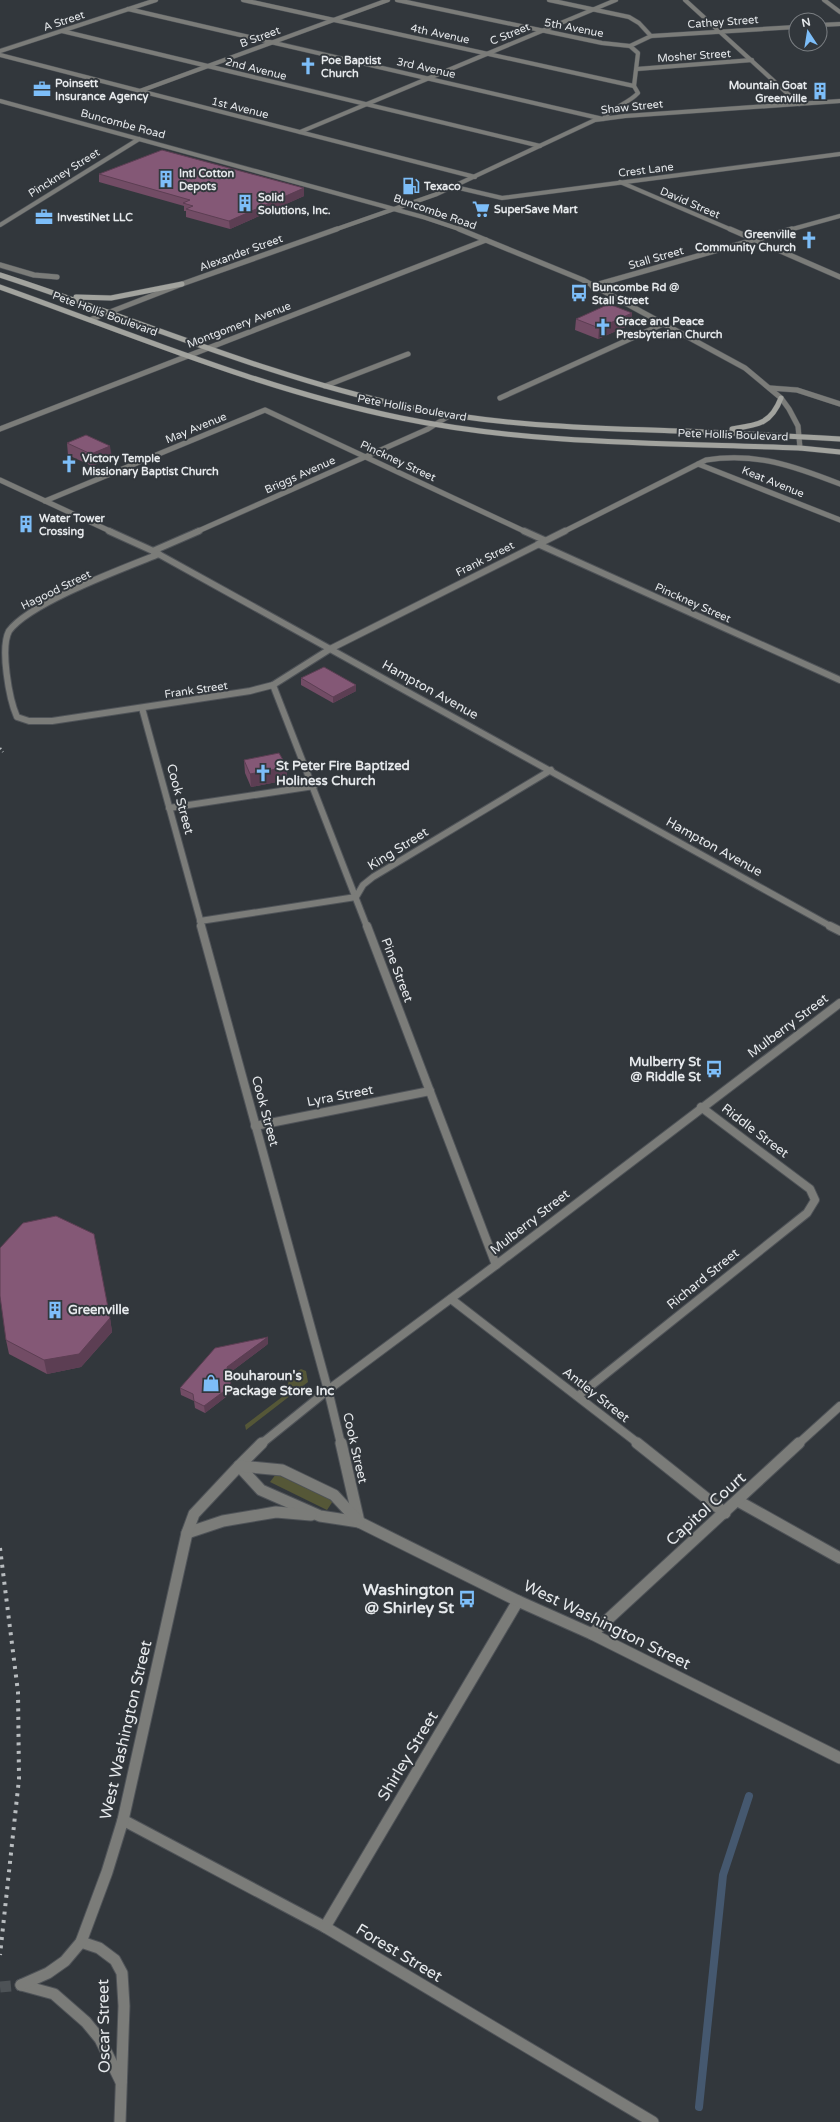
<svg xmlns="http://www.w3.org/2000/svg" width="840" height="2122" font-family="'Varela Round',sans-serif">
<rect width="100%" height="100%" fill="#32373c"/>
<g fill="#555737">
<path d="M301 1369 306 1371 308 1382 246 1430 245 1425 286 1394C288 1382 289 1375 301 1369Z"/>
<polygon points="276,1474 333,1501 327,1510 270,1482"/>
</g>
<g fill="none" stroke-linecap="round" stroke-linejoin="round">
<polyline stroke="#45586f" stroke-width="8" points="699,2107 723,1875 749,1796"/>
<polyline stroke="#4d5256" stroke-width="11" stroke-dasharray="11 5.5" stroke-linecap="butt" points="0,1987 21,1985"/>
<g stroke="#4f5358" stroke-width="5">
<g id="minor-far4">
<polyline points="243,0 634,86"/>
<polyline points="549,0 629,17 639,23 651,36"/>
<polyline points="685,0 799,104"/>
<polyline points="824,0 840,12"/>
<path d="M128 9 603 119C612 107 628 104 638 93L634 86 638 53 630 46 602 43 397 0"/>
<polyline points="820,25 840,24"/>
<polyline points="62,31 540,146"/>
<polyline points="651,36 796,27"/>
<polyline points="630,46 651,36"/>
<polyline points="0,51 156,0"/>
<polyline points="0,55 475,177"/>
<polyline points="637,69 752,60"/>
<polyline points="140,91 388,0"/>
<polyline points="300,132 616,0"/>
<polyline points="620,182 732,230"/>
<polyline points="455,187 502,198 840,154"/>
<polyline points="0,225 139,139"/>
<polyline points="789,230 840,216"/>
</g>
</g>
<g stroke="#4f5358" stroke-width="6">
<g id="minor-far3">
<polyline points="730,229 840,277"/>
<polyline points="0,265 34,275 57,277"/>
<polyline points="592,286 792,229"/>
<polyline points="325,386 408,354"/>
<polyline points="770,388 797,390 840,404"/>
<polyline points="500,398 663,324"/>
<polyline points="0,429 486,240"/>
<polyline points="698,464 840,520"/>
<polyline points="0,480 112,532"/>
<polyline points="45,501 265,410 526,532"/>
<polyline points="196,532 428,429 452,414"/>
<path d="M563 532 706 460C756 452 794 466 840 484"/>
</g>
</g>
<g stroke="#4f5358" stroke-width="8">
<g id="minor-far2">
<polyline points="109,531 153,551 832,927"/>
<polyline points="524,531 544,540"/>
<polyline points="538,544 840,680"/>
<polyline points="153,551 199,531"/>
<path d="M159 554C124 568 29 603 9 631 0 648 9 699 17 717L29 721H52L250 691 273 685 330 649 565 531"/>
<polyline points="273,685 367,927"/>
<polyline points="142,708 202,927"/>
<polyline points="169,808 314,786"/>
<polyline points="200,921 356,897 363,885 373,877 551,770"/>
</g>
</g>
<g stroke="#4f5358" stroke-width="10">
<g id="minor-far1">
<polyline points="201,926 328,1390 341,1444"/>
<polyline points="367,926 496,1265"/>
<polyline points="830,926 840,931"/>
<polyline points="255,1126 430,1091"/>
<polyline points="451,1299 639,1444"/>
<polyline points="578,1396 807,1213 815,1200 810,1189 701,1107"/>
<polyline points="261,1444 328,1390 496,1265 840,1003"/>
<polyline points="798,1444 840,1406"/>
</g>
</g>
<g stroke="#4f5358" stroke-width="13">
<g id="minor">
<polyline points="341,1443 359,1522"/>
<polyline points="637,1443 725,1513"/>
<polyline points="239,1466 262,1443"/>
<polyline points="738,1501 840,1558"/>
<polyline points="592,1634 799,1443"/>
<polyline points="123,1820 325,1927 653,2122"/>
<polyline points="325,1927 518,1601"/>
<polyline points="81,1942 99,1948 115,1960 122,1973 124,2006 120,2122"/>
<polyline points="21,1985 54,1994 86,2022 100,2039 121,2082"/>
</g>
</g>
<g stroke="#4f5358" stroke-width="5">
<g id="tertiary-far2">
<polyline points="0,101 423,217 462,230"/>
<polyline points="334,230 437,194 595,120 625,116 840,101"/>
</g>
</g>
<g stroke="#4f5358" stroke-width="6">
<g id="tertiary-far1">
<polyline points="459,229 583,280 745,368 781,398 789,409 798,426 800,448"/>
<polyline points="92,319 182,284 337,229"/>
</g>
</g>
<g stroke="#4f5358" stroke-width="13">
<g id="tertiary">
<polyline points="239,1466 261,1490 320,1516 359,1522 518,1601 592,1634 840,1758"/>
<polyline points="187,1533 223,1521 276,1512 311,1515"/>
<polyline points="21,1985 48,1973 65,1961 81,1942 107,1872 123,1820 187,1533 194,1514 239,1466 282,1470 334,1495 359,1522"/>
</g>
</g>
<g stroke="#4f5358" stroke-width="6">
<g id="secondary">
<path d="M0 275C136 319 268 377 408 407 497 426 589 428 680 431 733 433 787 436 840 439"/>
<path d="M0 287C132 334 263 390 401 418 531 445 667 443 800 448L840 452"/>
<polyline points="76,297 111,298 182,284"/>
<path d="M732 429C758 425 771 424 781 398"/>
</g>
</g>
<use href="#minor-far4" stroke="#7b7c79" stroke-width="4"/>
<use href="#minor-far3" stroke="#7b7c79" stroke-width="5"/>
<use href="#minor-far2" stroke="#7b7c79" stroke-width="6"/>
<use href="#minor-far1" stroke="#7b7c79" stroke-width="8"/>
<use href="#minor" stroke="#7b7c79" stroke-width="11"/>
<use href="#tertiary-far2" stroke="#7b7c79" stroke-width="4"/>
<use href="#tertiary-far1" stroke="#7b7c79" stroke-width="5"/>
<use href="#tertiary" stroke="#7b7c79" stroke-width="11"/>
<use href="#secondary" stroke="#a2a39e" stroke-width="5"/>
<polyline stroke="#b8bcbf" stroke-width="2.5" stroke-dasharray="1.5 3" stroke-linecap="butt" points="0,748 3,752"/>
<polyline stroke="#b8bcbf" stroke-width="4" stroke-dasharray="3 5.5" stroke-linecap="butt" points="0,1548 18,1692 19,1779 0,1955"/>
</g>
<g fill="#724c65">
<polygon points="99,174 304,196 230,229 186,217 186,211 184,211 184,206 99,182"/>
<polygon points="632,313 632,324 598,339 575,330 576,319"/>
<polygon points="67,443 112,458 92,466 68,455"/>
<polygon points="301,678 356,685 356,691 333,703 301,685"/>
<polygon points="244,760 287,767 287,780 251,787 245,773"/>
<polygon points="110,1318 112,1332 81,1367 47,1374 9,1354 6,1340"/>
<polygon points="268,1344 228,1374 231,1393 205,1413 195,1408 194,1401 181,1395 180,1388"/>
</g>
<g fill="#5c3e53">
<polygon points="304,188 304,196 230,229 229,221"/>
<polygon points="632,313 632,324 598,339 599,328"/>
<polygon points="110,446 112,458 92,466 91,454"/>
<polygon points="356,685 356,691 333,703 333,697"/>
<polygon points="287,767 287,780 251,787 250,774"/>
<polygon points="110,1318 112,1332 81,1367 47,1374 44,1360"/>
<polygon points="268,1337 268,1344 228,1374 227,1367"/>
<polygon points="231,1386 231,1393 205,1413 204,1406"/>
</g>
<g fill="#845876" stroke="#5c3e53">
<polygon points="162,150 304,188 229,221 186,209 193,206 183,203 190,200 99,174"/>
<polygon points="609,304 632,313 599,328 576,319"/>
<polygon points="86,435 110,446 91,454 67,443"/>
<polygon points="324,667 356,685 333,697 301,678"/>
<polygon points="279,753 287,767 250,774 244,760"/>
<polygon points="56,1216 94,1234 110,1318 79,1354 44,1360 6,1340 0,1296 0,1248 23,1223"/>
<polygon points="268,1337 227,1367 231,1386 204,1406 194,1401 193,1394 180,1388 215,1348"/>
</g>
<defs>
<g id="church-bare" transform="scale(1.38)"><path d="M-1.2-6h2.4v3.5h3.3v2.4h-3.3V6h-2.4V-.1h-3.3v-2.4h3.3Z" fill="#7dbef9" stroke="#32373c" stroke-width="2.5" paint-order="stroke"/></g>
<g id="office-bare" transform="scale(1.38)"><path d="M-6-3h4V-5.5h4V-3h4V5H-6ZM-1-4.5V-3h2v-1.5ZM-6 0V1H6V0Z" fill="#7dbef9" stroke="#32373c" stroke-width="2.5" paint-order="stroke"/></g>
<g id="building-bare" transform="scale(1.38)"><path d="M-4-6H4V6H1V3H-1V6H-4ZM-2.5-4.3h1.7v1.8h-1.7ZM.8-4.3h1.7v1.8H.8ZM-2.5-1h1.7V.8h-1.7ZM.8-1h1.7V.8H.8Z" fill="#7dbef9" stroke="#32373c" stroke-width="2.5" paint-order="stroke"/></g>
<g id="fuel-bare" transform="scale(1.38)"><path d="M-5.5-6h7V0h2V4h1.3V-2.5L3-4.5l.8-.8L6-3V5H2.5V1h-1V6h-7ZM-4.2-4.7v3.2H.2V-4.7Z" fill="#7dbef9" stroke="#32373c" stroke-width="2.5" paint-order="stroke"/></g>
<g id="supermarket-bare" transform="scale(1.38)"><path d="M-6-5.5h2.5l.6 2H6L4.5 2H-2.5L-4.4-4H-6ZM-1.5 3.2a1.3 1.3 0 1 0 .1 0ZM3 3.2a1.3 1.3 0 1 0 .1 0Z" fill="#7dbef9" stroke="#32373c" stroke-width="2.5" paint-order="stroke"/></g>
<g id="bus-bare" transform="scale(1.38)"><path d="M-5-6H5V4H4V6H2V4H-2V6H-4V4H-5ZM-3.5-4V0h7V-4ZM-3.5 1.2v1.5H-2V1.2ZM2 1.2v1.5H3.5V1.2Z" fill="#7dbef9" stroke="#32373c" stroke-width="2.5" paint-order="stroke"/></g>
<g id="shop-bare" transform="scale(1.38)"><path d="M-5-2.5h2.3a2.7 3.5 0 0 1 5.4 0H5L5.5 6h-11ZM-1.5-2.5h3a1.5 2.3 0 0 0-3 0Z" fill="#7dbef9" stroke="#32373c" stroke-width="2.5" paint-order="stroke"/></g>
</defs>
<g fill-rule="evenodd">
<use href="#church-bare" x="308" y="66"/>
<use href="#office-bare" x="42" y="89"/>
<use href="#building-bare" x="820" y="91"/>
<use href="#building-bare" x="166" y="179"/>
<use href="#fuel-bare" x="411" y="186"/>
<use href="#building-bare" x="245" y="203"/>
<use href="#supermarket-bare" x="481" y="209"/>
<use href="#office-bare" x="44" y="217"/>
<use href="#church-bare" x="809" y="240"/>
<use href="#bus-bare" x="579" y="293"/>
<use href="#church-bare" x="603" y="327"/>
<use href="#church-bare" x="69" y="464"/>
<use href="#building-bare" x="26" y="524"/>
<use href="#church-bare" x="263" y="773"/>
<use href="#bus-bare" x="714" y="1069"/>
<use href="#building-bare" x="55" y="1310"/>
<use href="#shop-bare" x="211" y="1383"/>
<use href="#bus-bare" x="467" y="1599"/>
</g>
<g text-anchor="middle" dominant-baseline="central" stroke-width="4" stroke-linejoin="round" paint-order="stroke">
<g font-size="11" fill="#e6e9ec" stroke="#32373c">
<text transform="translate(64 21) rotate(-18)">A Street</text>
<text transform="translate(723 22) rotate(-4)">Cathey Street</text>
<text transform="translate(574 28) rotate(11)">5th Avenue</text>
<text transform="translate(440 34) rotate(12)">4th Avenue</text>
<text transform="translate(510 34) rotate(-22)">C Street</text>
<text transform="translate(260 37) rotate(-20)">B Street</text>
<text transform="translate(694 56) rotate(-4)">Mosher Street</text>
<text transform="translate(426 68) rotate(13)">3rd Avenue</text>
<text transform="translate(256 69) rotate(14)">2nd Avenue</text>
<text transform="translate(632 107) rotate(-6)">Shaw Street</text>
<text transform="translate(240 108) rotate(14)">1st Avenue</text>
<text transform="translate(123 124) rotate(15)">Buncombe Road</text>
<text transform="translate(646 170) rotate(-7)">Crest Lane</text>
<text transform="translate(64 173) rotate(-32)">Pinckney Street</text>
<text transform="translate(690 203) rotate(23)">David Street</text>
<text transform="translate(435 212) rotate(19)">Buncombe Road</text>
<text transform="translate(241 253) rotate(-20)">Alexander Street</text>
<text transform="translate(656 258) rotate(-16)">Stall Street</text>
<text transform="translate(105 314) rotate(20)">Pete Hollis Boulevard</text>
<text transform="translate(239 325) rotate(-21)">Montgomery Avenue</text>
<text transform="translate(412 408) rotate(10)">Pete Hollis Boulevard</text>
<text transform="translate(196 428) rotate(-22)">May Avenue</text>
<text transform="translate(733 435) rotate(2)">Pete Hollis Boulevard</text>
<text transform="translate(398 461) rotate(25)">Pinckney Street</text>
<text transform="translate(300 475) rotate(-24)">Briggs Avenue</text>
<text transform="translate(773 482) rotate(22)">Keat Avenue</text>
<text transform="translate(485 559) rotate(-27)">Frank Street</text>
<text transform="translate(56 590) rotate(-26)">Hagood Street</text>
<text transform="translate(693 603) rotate(24)">Pinckney Street</text>
<text transform="translate(196 690) rotate(-8)">Frank Street</text>
</g>
<g font-size="11" font-weight="bold" fill="#e6e9ec" stroke="#32373c" text-anchor="start">
<text x="321" y="60">Poe Baptist<tspan x="321" dy="13">Church</tspan></text>
<text x="55" y="83">Poinsett<tspan x="55" dy="13">Insurance Agency</tspan></text>
<text x="807" y="85" text-anchor="end">Mountain Goat<tspan x="807" dy="13">Greenville</tspan></text>
<text x="179" y="173">Intl Cotton<tspan x="179" dy="13">Depots</tspan></text>
<text x="424" y="186">Texaco</text>
<text x="258" y="197">Solid<tspan x="258" dy="13">Solutions, Inc.</tspan></text>
<text x="494" y="209">SuperSave Mart</text>
<text x="57" y="217">InvestiNet LLC</text>
<text x="796" y="234" text-anchor="end">Greenville<tspan x="796" dy="13">Community Church</tspan></text>
<text x="592" y="287">Buncombe Rd @<tspan x="592" dy="13">Stall Street</tspan></text>
<text x="616" y="321">Grace and Peace<tspan x="616" dy="13">Presbyterian Church</tspan></text>
<text x="82" y="458">Victory Temple<tspan x="82" dy="13">Missionary Baptist Church</tspan></text>
<text x="39" y="518">Water Tower<tspan x="39" dy="13">Crossing</tspan></text>
</g>
<g font-size="13" fill="#e6e9ec" stroke="#32373c">
<text transform="translate(430 690) rotate(29)">Hampton Avenue</text>
<text transform="translate(180 799) rotate(75)">Cook Street</text>
<text transform="translate(714 847) rotate(29)">Hampton Avenue</text>
<text transform="translate(398 849) rotate(-32)">King Street</text>
<text transform="translate(397 970) rotate(69)">Pine Street</text>
<text transform="translate(788 1026) rotate(-37)">Mulberry Street</text>
<text transform="translate(340 1096) rotate(-11)">Lyra Street</text>
<text transform="translate(265 1111) rotate(75)">Cook Street</text>
<text transform="translate(755 1131) rotate(37)">Riddle Street</text>
<text transform="translate(530 1222) rotate(-38)">Mulberry Street</text>
<text transform="translate(703 1279) rotate(-39)">Richard Street</text>
<text transform="translate(596 1395) rotate(38)">Antley Street</text>
<text transform="translate(355 1448) rotate(77)">Cook Street</text>
</g>
<g font-size="13" font-weight="bold" fill="#e6e9ec" stroke="#32373c" text-anchor="start">
<text x="276" y="766">St Peter Fire Baptized<tspan x="276" dy="15">Holiness Church</tspan></text>
<text x="701" y="1062" text-anchor="end">Mulberry St<tspan x="701" dy="15">@ Riddle St</tspan></text>
<text x="68" y="1310">Greenville</text>
<text x="224" y="1376">Bouharoun's<tspan x="224" dy="15">Package Store Inc</tspan></text>
</g>
<g font-size="16" fill="#e6e9ec" stroke="#32373c">
<text transform="translate(706 1509) rotate(-42)">Capitol Court</text>
<text transform="translate(607 1625) rotate(26)">West Washington Street</text>
<text transform="translate(126 1730) rotate(-77)">West Washington Street</text>
<text transform="translate(408 1756) rotate(-59)">Shirley Street</text>
<text transform="translate(399 1953) rotate(31)">Forest Street</text>
<text transform="translate(104 2026) rotate(-91)">Oscar Street</text>
</g>
<g font-size="16" font-weight="bold" fill="#e6e9ec" stroke="#32373c" text-anchor="end">
<text x="454" y="1590">Washington<tspan x="454" dy="18">@ Shirley St</tspan></text>
</g>
</g>
<g transform="translate(808 32) rotate(348)"><circle r="19" fill="#32373c" stroke="#7a7e82"/>
<path d="M0-3L7 15L0 10L-7 15Z" fill="#7dbef9"/>
<text y="-6" font-size="11" font-weight="bold" text-anchor="middle" fill="#e6e9ec">N</text>
</g>
</svg>
